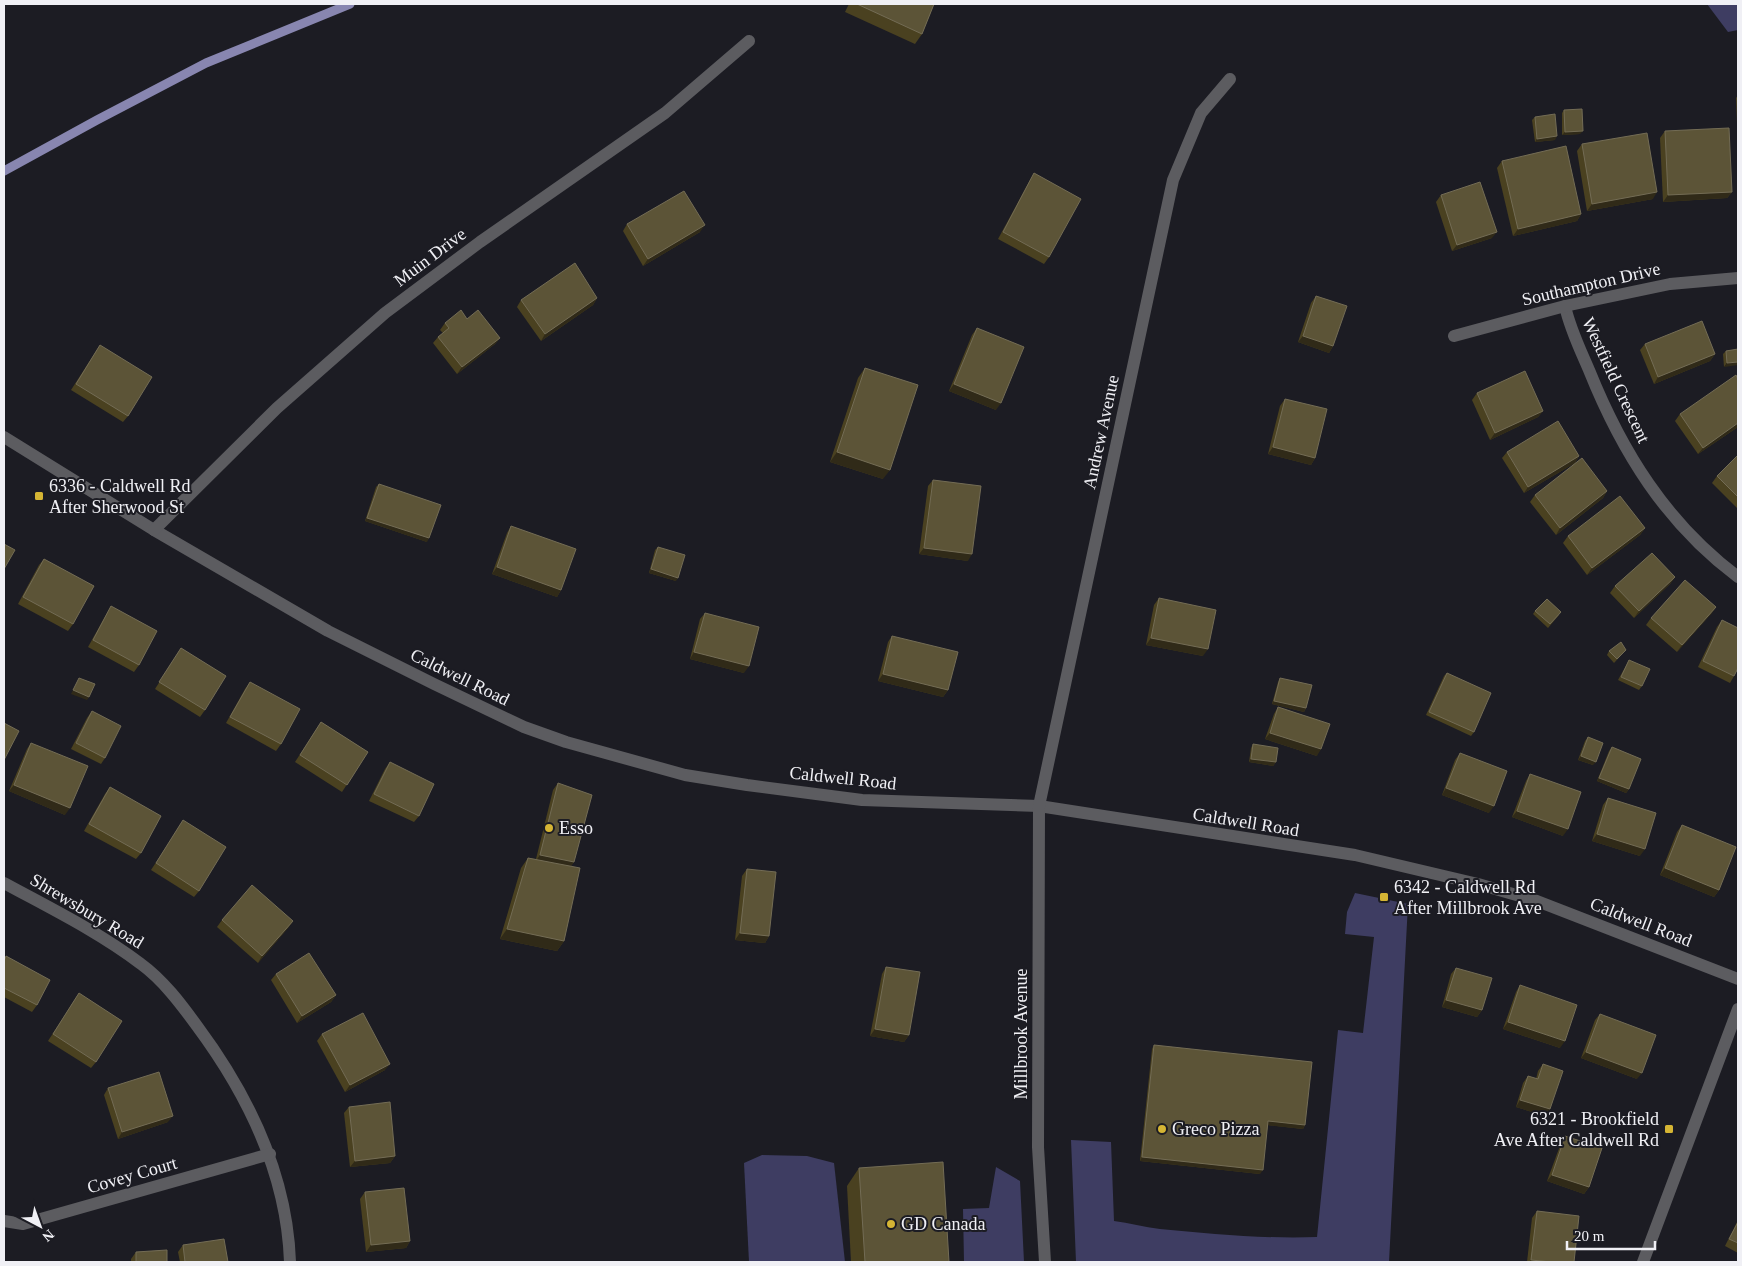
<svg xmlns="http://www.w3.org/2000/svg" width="1742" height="1266" font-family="Georgia,serif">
<rect width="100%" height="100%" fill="#1c1c23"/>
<g fill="#3e3d62">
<polygon points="1707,4 1738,4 1738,30 1728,32"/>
<path d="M1355 893 1408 904 1389 1262H1076L1071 1140 1111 1142 1114 1221C1129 1223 1144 1227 1160 1229 1210 1234 1267 1239 1317 1237L1338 1030 1363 1033 1374 937 1345 934 1347 912Z"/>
<polygon points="762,1155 807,1156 834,1163 845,1262 749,1262 744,1163"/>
<polygon points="996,1167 1020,1181 1024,1262 964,1262 963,1209 989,1208"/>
</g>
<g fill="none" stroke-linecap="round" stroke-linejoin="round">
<polyline stroke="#8886b0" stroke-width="9" points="4,171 97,120 206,63 350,4"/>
<g stroke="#5c5c60" stroke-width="12">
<path d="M1565 306C1570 329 1580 349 1589 370 1622 452 1666 523 1738 577"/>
<polyline points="1454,336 1565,306 1670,284 1738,278"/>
<polyline points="4,437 154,530 328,631 434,684 524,727 566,742 685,775 747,785 862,800 1039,806 1355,855 1478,884 1537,901 1738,979"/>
<polyline points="154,530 277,408 385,313 480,242 665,113 749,41"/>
<path d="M4 883C50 908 99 932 141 964 163 980 181 1004 197 1026 249 1096 287 1174 290 1262"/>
<polyline points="4,1221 23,1224 270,1154"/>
<polyline points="1045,1262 1038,1147 1039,806 1173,180 1201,113 1230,79"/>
<polyline points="1643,1262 1738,1009"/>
</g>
</g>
<g fill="#4a4120">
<polygon points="849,4 934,4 922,34 915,44 845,12"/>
<polygon points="1738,95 1738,123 1737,123 1736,98"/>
<polygon points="1564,110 1580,134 1562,135 1562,113"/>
<polygon points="1535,117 1555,140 1535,142 1532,120"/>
<polygon points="1665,131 1732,192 1727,198 1663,202 1660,138"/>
<polygon points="1582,144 1653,199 1587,211 1577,151"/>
<polygon points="1502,161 1581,214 1577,221 1513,236 1497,168"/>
<polygon points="1034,173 1049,257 1044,264 998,239 1030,180"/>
<polygon points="1441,195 1492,238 1452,251 1436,202"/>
<polygon points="627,224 700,232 643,266 623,231"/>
<polygon points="1316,296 1333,346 1329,353 1298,342 1311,303"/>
<polygon points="597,298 593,305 541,341 517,307 521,300"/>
<polygon points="467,319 500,338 495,344 457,374 433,343 438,337 443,333 440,330 445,323"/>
<polygon points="977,328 996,410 949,391 972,335"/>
<polygon points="1645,344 1715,354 1710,361 1654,384 1640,350"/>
<polygon points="100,345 128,416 123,422 71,390"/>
<polygon points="1738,349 1724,367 1723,354 1726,351"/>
<polygon points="865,368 883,479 830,462 858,378"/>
<polygon points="1477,393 1543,411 1538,417 1490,440 1472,400"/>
<polygon points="1285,399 1315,458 1311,465 1268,454 1280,406"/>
<polygon points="1680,414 1738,427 1698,454 1675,421"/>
<polygon points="1507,452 1579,456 1575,463 1524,493 1502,458"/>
<polygon points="1738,455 1738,509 1712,483 1717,476"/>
<polygon points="933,480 968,561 919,554 928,486"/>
<polygon points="379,484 427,542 365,521 376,487"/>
<polygon points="1607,491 1603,498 1556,535 1530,502 1535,495"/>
<polygon points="511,526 561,590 557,597 492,574 507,533"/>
<polygon points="1645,528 1640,535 1587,575 1563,543 1568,536"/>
<polygon points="658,547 676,581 649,573 655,550"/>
<polygon points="44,559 73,624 68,631 18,604 39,565"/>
<polygon points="1675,577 1670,584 1634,618 1610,593 1615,586"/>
<polygon points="1159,598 1203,656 1146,645 1154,605"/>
<polygon points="111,606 139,665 134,672 88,647 107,613"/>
<polygon points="1716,607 1711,614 1677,652 1646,625 1651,618"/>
<polygon points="1535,611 1559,615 1548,628 1533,614"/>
<polygon points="705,613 744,673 690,659 700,619"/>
<polygon points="1722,620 1734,676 1730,683 1698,667 1717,627"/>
<polygon points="892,636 948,690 943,697 878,681 888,642"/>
<polygon points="181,648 205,710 200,717 155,689"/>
<polygon points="1626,650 1614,663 1607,655 1609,651"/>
<polygon points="1629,660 1642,686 1639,690 1618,680"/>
<polygon points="1447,673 1474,732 1471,736 1426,715 1444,676"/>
<polygon points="1280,678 1306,708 1304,712 1272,704 1278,682"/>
<polygon points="250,682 281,744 276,751 226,723 245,689"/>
<polygon points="1278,707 1317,756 1265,739 1274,714"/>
<polygon points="92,711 105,758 101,764 71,749 87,718"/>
<polygon points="321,722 368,752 342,792 295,762"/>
<polygon points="1588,737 1593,765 1578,760 1585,741"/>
<polygon points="31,743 65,815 9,791 27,749"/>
<polygon points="1253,744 1276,762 1273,766 1249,762 1251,748"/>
<polygon points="1612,747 1629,789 1626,793 1597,781 1609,751"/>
<polygon points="1460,753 1489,813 1442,795 1455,760"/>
<polygon points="390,762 419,816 414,822 369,801 385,769"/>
<polygon points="1530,774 1563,836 1512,817 1526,781"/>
<polygon points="558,783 574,862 571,866 564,941 557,951 500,939 521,868 528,858 536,859 553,790"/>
<polygon points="110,787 141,853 136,859 84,831 105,794"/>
<polygon points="1608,798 1640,856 1592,841 1603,805"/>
<polygon points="1682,825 1719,890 1714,897 1660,875 1677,832"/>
<polygon points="179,827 199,891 194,897 151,870"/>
<polygon points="747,869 769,936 765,943 735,940 742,876"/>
<polygon points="222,920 293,921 288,928 258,963 217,927"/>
<polygon points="6,956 37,1005 32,1012 4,997 4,960"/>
<polygon points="886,967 909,1035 904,1042 870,1036 882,974"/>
<polygon points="1456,968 1482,1010 1477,1017 1442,1007 1451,974"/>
<polygon points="276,974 336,995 331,1002 297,1023 271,980"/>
<polygon points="1520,985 1560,1048 1503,1029 1516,992"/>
<polygon points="79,993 96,1062 91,1068 48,1041"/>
<polygon points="1600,1014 1637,1079 1581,1058 1595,1020"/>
<polygon points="322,1034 385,1070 345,1092 317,1041"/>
<polygon points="1154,1045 1305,1125 1303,1129 1268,1125 1260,1174 1140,1161 1152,1049"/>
<polygon points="1543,1064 1545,1116 1516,1107 1523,1083 1528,1076 1536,1079 1538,1071"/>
<polygon points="108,1088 168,1122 118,1139 104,1095"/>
<polygon points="349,1107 395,1156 390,1163 350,1167 344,1113"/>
<polygon points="1565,1136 1589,1187 1584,1194 1547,1181 1561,1143"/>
<polygon points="859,1168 949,1262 851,1262 847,1186"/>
<polygon points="365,1192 410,1241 406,1248 366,1252 360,1199"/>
<polygon points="1537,1211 1574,1262 1527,1262 1532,1218"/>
<polygon points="1738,1220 1738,1253 1725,1246"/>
<polygon points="183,1245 228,1262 180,1262 178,1252"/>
<polygon points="136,1252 167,1262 131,1262 131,1259"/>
</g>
<g fill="#302a18">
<polygon points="1583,131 1580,134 1562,135 1565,132"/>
<polygon points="1557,136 1555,140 1535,142 1537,139"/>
<polygon points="1657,192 1653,199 1587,211 1592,204"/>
<polygon points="1732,192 1727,198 1663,202 1668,195"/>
<polygon points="1581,214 1577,221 1513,236 1518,229"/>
<polygon points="705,225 700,232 643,266 648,259"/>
<polygon points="1497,232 1492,238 1452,251 1457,245"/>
<polygon points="597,298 593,305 541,341 545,334"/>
<polygon points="1303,336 1333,346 1329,353 1298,342"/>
<polygon points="500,338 495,344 457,374 462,367"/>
<polygon points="1715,354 1710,361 1654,384 1658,377"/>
<polygon points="1738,362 1738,365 1724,367 1727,363"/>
<polygon points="954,384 1001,403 996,410 949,391"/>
<polygon points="1543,411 1538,417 1490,440 1495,433"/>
<polygon points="1738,423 1738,427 1698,454 1703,448"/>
<polygon points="1273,447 1315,458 1311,465 1268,454"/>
<polygon points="837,452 890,470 883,479 830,462"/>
<polygon points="1579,456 1575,463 1524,493 1528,487"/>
<polygon points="1607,491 1603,498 1556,535 1560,528"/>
<polygon points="367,518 429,538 427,542 365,521"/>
<polygon points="1645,528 1640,535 1587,575 1592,568"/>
<polygon points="924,548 972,554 968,561 919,554"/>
<polygon points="497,567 561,590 557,597 492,574"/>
<polygon points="651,569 678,578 676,581 649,573"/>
<polygon points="1675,577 1670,584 1634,618 1639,611"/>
<polygon points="1716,607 1711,614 1677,652 1682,645"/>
<polygon points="1151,638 1208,649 1203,656 1146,645"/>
<polygon points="694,652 749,666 744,673 690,659"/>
<polygon points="883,674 948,690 943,697 878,681"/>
<polygon points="73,690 89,697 87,700 71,694"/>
<polygon points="1274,701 1306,708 1304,712 1272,704"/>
<polygon points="1270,733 1321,749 1317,756 1265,739"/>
<polygon points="1581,756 1596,762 1593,765 1578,760"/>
<polygon points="1251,759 1276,762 1273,766 1249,762"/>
<polygon points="1599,778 1629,789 1626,793 1597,781"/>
<polygon points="14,785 70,808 65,815 9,791"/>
<polygon points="1446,788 1494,806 1489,813 1442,795"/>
<polygon points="1517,811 1568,829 1563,836 1512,817"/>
<polygon points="1597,834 1645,849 1640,856 1592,841"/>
<polygon points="540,855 574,862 569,869 535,862"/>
<polygon points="1665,868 1719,890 1714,897 1660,875"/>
<polygon points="293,921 288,928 258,963 262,956"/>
<polygon points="507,929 564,941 557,951 500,939"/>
<polygon points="740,933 769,936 765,943 735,940"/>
<polygon points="336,995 331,1002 297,1023 302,1016"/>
<polygon points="1446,1000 1482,1010 1477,1017 1442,1007"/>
<polygon points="1508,1022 1565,1041 1560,1048 1503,1029"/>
<polygon points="875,1029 909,1035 904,1042 870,1036"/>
<polygon points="1586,1052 1642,1073 1637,1079 1581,1058"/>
<polygon points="390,1064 385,1070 345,1092 350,1085"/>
<polygon points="1520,1100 1550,1109 1545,1116 1516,1107"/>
<polygon points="173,1116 168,1122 118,1139 122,1132"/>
<polygon points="1268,1121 1305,1125 1303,1129 1266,1125"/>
<polygon points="395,1156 390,1163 350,1167 355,1161"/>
<polygon points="1142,1157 1263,1170 1260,1174 1140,1161"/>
<polygon points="1552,1175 1589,1187 1584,1194 1547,1181"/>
<polygon points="410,1241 406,1248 366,1252 371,1245"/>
<polygon points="1531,1260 1551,1262 1530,1262"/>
</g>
<g fill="#5c5437" stroke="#736c55">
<polygon points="857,4 934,4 922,34"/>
<polygon points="1582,109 1583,131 1565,132 1564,110"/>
<polygon points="1555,114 1557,136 1537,139 1535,117"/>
<polygon points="1729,128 1732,192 1668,195 1665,131"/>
<polygon points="1647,133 1657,192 1592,204 1582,144"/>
<polygon points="1566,146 1581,214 1518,229 1502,161"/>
<polygon points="1034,173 1081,199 1049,257 1003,232"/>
<polygon points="1480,182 1497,232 1457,245 1441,195"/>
<polygon points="684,191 705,225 648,259 627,224"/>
<polygon points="575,263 597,298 545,334 521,300"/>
<polygon points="1316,296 1347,306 1333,346 1303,336"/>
<polygon points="461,310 467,319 478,310 500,338 462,367 438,337 449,328 445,323"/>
<polygon points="1702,321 1715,354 1658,377 1645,344"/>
<polygon points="977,328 1024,347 1001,403 954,384"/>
<polygon points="100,345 152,377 128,416 76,384"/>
<polygon points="1738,349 1738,362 1727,363 1726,351"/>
<polygon points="865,368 918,385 890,470 837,452"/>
<polygon points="1525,371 1543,411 1495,433 1477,393"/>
<polygon points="1736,375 1738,379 1738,423 1703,448 1680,414"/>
<polygon points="1285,399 1327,409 1315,458 1273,447"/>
<polygon points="1558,421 1579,456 1528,487 1507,452"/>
<polygon points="1738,455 1738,497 1717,476"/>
<polygon points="1582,458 1607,491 1560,528 1535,495"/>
<polygon points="933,480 981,486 972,554 924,548"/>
<polygon points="379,484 441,505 429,538 367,518"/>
<polygon points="1620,496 1645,528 1592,568 1568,536"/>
<polygon points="511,526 576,549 561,590 497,567"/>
<polygon points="4,544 15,550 4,569"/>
<polygon points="658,547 685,555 678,578 651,569"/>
<polygon points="1652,553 1675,577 1639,611 1615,586"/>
<polygon points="44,559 94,586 73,624 23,597"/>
<polygon points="1685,580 1716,607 1682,645 1651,618"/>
<polygon points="1159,598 1216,610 1208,649 1151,638"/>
<polygon points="1547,599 1561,612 1550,624 1535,611"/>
<polygon points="111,606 157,631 139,665 93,640"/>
<polygon points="705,613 759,627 749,666 694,652"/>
<polygon points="1722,620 1738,628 1738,668 1734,676 1703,661"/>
<polygon points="892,636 958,652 948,690 883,674"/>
<polygon points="1621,642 1626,650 1617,659 1609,651"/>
<polygon points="181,648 226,676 205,710 159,682"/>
<polygon points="1629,660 1650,669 1642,686 1621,677"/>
<polygon points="1447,673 1491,693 1474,732 1429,712"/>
<polygon points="79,678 95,684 89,697 73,690"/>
<polygon points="1280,678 1312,685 1306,708 1274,701"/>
<polygon points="250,682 300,709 281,744 230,717"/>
<polygon points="1278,707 1330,724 1321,749 1270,733"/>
<polygon points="92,711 121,726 105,758 76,743"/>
<polygon points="321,722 368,752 347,785 300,755"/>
<polygon points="4,723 19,731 4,760"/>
<polygon points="1588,737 1603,743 1596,762 1581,756"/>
<polygon points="31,743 88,766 70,808 14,785"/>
<polygon points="1253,744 1278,748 1276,762 1251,759"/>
<polygon points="1612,747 1641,759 1629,789 1599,778"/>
<polygon points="1460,753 1507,771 1494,806 1446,788"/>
<polygon points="390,762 434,784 419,816 374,794"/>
<polygon points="1530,774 1581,792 1568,829 1517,811"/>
<polygon points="558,783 592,795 574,862 540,855"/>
<polygon points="110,787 161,816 141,853 89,824"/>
<polygon points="1608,798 1656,813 1645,849 1597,834"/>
<polygon points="183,820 226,847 199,891 156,863"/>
<polygon points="1682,825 1736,847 1719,890 1665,868"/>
<polygon points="528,858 580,868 564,941 507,929"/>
<polygon points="747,869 776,872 769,936 740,933"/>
<polygon points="252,885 293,921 262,956 222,920"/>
<polygon points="309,953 336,995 302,1016 276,974"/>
<polygon points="6,956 50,980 37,1005 4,988 4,961"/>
<polygon points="886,967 920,972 909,1035 875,1029"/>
<polygon points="1456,968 1492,978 1482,1010 1446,1000"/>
<polygon points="1520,985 1577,1005 1565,1041 1508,1022"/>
<polygon points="79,993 122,1021 96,1062 53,1034"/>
<polygon points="363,1013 390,1064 350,1085 322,1034"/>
<polygon points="1600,1014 1656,1035 1642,1073 1586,1052"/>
<polygon points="1154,1045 1312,1062 1305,1125 1268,1121 1263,1170 1142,1157"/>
<polygon points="1543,1064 1563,1071 1550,1109 1520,1100 1528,1076 1538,1079"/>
<polygon points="159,1072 173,1116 122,1132 108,1088"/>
<polygon points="390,1102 395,1156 355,1161 349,1107"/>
<polygon points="1565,1136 1602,1148 1589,1187 1552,1175"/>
<polygon points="943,1162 949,1262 865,1262 859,1168"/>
<polygon points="404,1188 410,1241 371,1245 365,1192"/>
<polygon points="1537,1211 1579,1216 1574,1262 1551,1262 1531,1260"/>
<polygon points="1738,1222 1738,1243 1729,1239"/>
<polygon points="224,1239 228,1262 185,1262 183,1245"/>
<polygon points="167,1250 167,1262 136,1262 136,1252"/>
</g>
<g fill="#d5b534" stroke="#1c1c23" stroke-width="2">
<rect x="34" y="491" width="10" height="10" rx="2.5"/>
<circle cx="549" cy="828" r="5"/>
<rect x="1379" y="892" width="10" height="10" rx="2.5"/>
<circle cx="1162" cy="1129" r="5"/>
<rect x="1664" y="1124" width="10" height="10" rx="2.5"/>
<circle cx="891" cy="1224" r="5"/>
</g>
<g text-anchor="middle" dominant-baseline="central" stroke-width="4" stroke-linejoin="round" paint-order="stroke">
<g font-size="18" fill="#f0f0f5" stroke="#1c1c23">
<text transform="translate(430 257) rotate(-37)">Muin Drive</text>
<text transform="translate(1591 284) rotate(-13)">Southampton Drive</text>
<text transform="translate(1616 380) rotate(65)">Westfield Crescent</text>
<text transform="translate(1101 432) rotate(-78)">Andrew Avenue</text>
<text transform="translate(460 677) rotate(26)">Caldwell Road</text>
<text transform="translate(843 778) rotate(6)">Caldwell Road</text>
<text transform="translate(1246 822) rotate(9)">Caldwell Road</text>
<text transform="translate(87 911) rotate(31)">Shrewsbury Road</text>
<text transform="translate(1641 922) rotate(21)">Caldwell Road</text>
<text transform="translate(1021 1034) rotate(-90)">Millbrook Avenue</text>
<text transform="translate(132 1175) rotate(-16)">Covey Court</text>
</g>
<g font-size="18" fill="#f0f0f5" stroke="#1c1c23" text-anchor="start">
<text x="49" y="486">6336 - Caldwell Rd<tspan x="49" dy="21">After Sherwood St</tspan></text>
<text x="559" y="828">Esso</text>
<text x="1394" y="887">6342 - Caldwell Rd<tspan x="1394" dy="21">After Millbrook Ave</tspan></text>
<text x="1659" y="1119" text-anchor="end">6321 - Brookfield<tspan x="1659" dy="21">Ave After Caldwell Rd</tspan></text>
<text x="1172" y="1129">Greco Pizza</text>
<text x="901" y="1224">GD Canada</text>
</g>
</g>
<rect width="1742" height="1266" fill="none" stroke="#f0f0f5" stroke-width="10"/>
<g transform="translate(40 1226) rotate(139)" stroke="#1c1c23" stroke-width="4" paint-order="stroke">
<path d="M0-4L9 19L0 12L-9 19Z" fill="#f0f0f5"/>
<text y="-8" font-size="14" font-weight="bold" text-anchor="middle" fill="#f0f0f5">N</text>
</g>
<path d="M1567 1241v8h88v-8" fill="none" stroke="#f0f0f5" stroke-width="2.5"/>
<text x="1574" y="1241" font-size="15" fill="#f0f0f5" stroke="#1c1c23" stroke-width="4" paint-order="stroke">20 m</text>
</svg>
